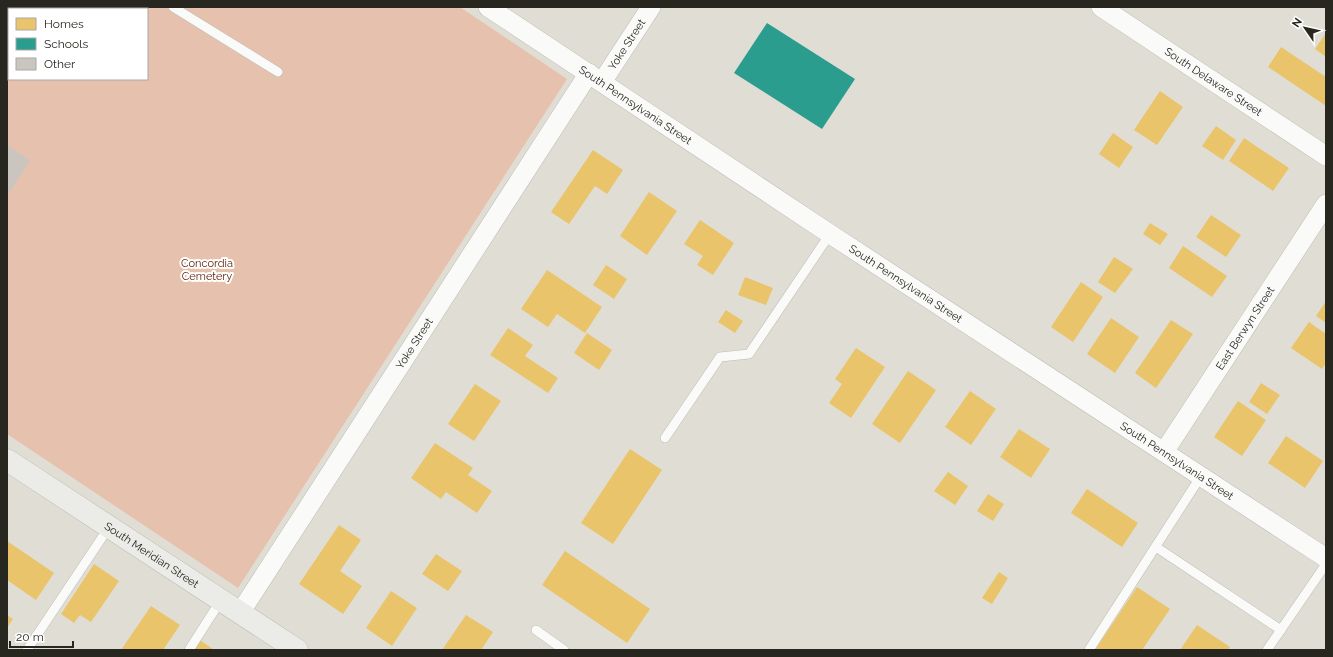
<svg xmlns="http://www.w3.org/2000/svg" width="1333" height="657" font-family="Raleway,sans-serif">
<rect width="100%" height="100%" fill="#e0ded4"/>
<path fill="#e6c1ae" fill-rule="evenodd" d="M7 7H460L567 79 238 588 7 434ZM9 9H147V79H9Z"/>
<g fill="#e9c46a">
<polygon points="1326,33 1326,57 1315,49"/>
<polygon points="1281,47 1326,77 1326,106 1268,67"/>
<polygon points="1160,91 1183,107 1157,145 1134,130"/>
<polygon points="1216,126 1236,140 1223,160 1202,146"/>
<polygon points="1113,133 1133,147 1119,168 1099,154"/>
<polygon points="1244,138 1289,168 1273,191 1229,161"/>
<polygon points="593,150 623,170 607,194 595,186 569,224 551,212"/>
<polygon points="649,192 677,211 647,255 620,236"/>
<polygon points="1211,215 1241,235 1226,257 1196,237"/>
<polygon points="700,220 734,243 713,275 697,265 703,256 684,244"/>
<polygon points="1150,223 1168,234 1160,245 1143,234"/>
<polygon points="1183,246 1227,276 1212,297 1169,268"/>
<polygon points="1114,257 1133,269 1115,293 1098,282"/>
<polygon points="606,265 627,279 614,299 593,285"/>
<polygon points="547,270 602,307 585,333 557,314 548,327 521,309"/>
<polygon points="745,277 773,288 766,305 738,295"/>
<polygon points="1081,282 1103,297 1073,342 1051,327"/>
<polygon points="1326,301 1326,323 1316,316"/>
<polygon points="726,310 743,321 735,333 718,322"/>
<polygon points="1111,318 1139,337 1115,373 1087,354"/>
<polygon points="1171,320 1193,334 1156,388 1135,373"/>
<polygon points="1309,322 1326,334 1326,363 1322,369 1291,348"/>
<polygon points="508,328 533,345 525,356 558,378 548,393 490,355"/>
<polygon points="587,333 612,350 599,370 574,353"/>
<polygon points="856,348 885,367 851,418 829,403 842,384 835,379"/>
<polygon points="908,371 936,390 900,443 872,424"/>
<polygon points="1261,383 1280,395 1267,414 1249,402"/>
<polygon points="475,384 501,401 474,441 448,424"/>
<polygon points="970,391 996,409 971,445 945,427"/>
<polygon points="1238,401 1266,420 1242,456 1214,437"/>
<polygon points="1019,429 1050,449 1031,478 1000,457"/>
<polygon points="1286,436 1323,461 1305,488 1268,463"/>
<polygon points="435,443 473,468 468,475 492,491 477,513 446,492 441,499 411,478"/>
<polygon points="630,449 662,470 613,544 581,523"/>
<polygon points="948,472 968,486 955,505 934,491"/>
<polygon points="1087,489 1138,523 1122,547 1071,513"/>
<polygon points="988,494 1004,504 993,521 977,511"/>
<polygon points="339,525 361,540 340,571 362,586 343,614 299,584"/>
<polygon points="7,541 54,573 36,600 7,580"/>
<polygon points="565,551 650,609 627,643 542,585"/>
<polygon points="436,554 462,571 448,591 422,574"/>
<polygon points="94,564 119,581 91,622 80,615 74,623 61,614"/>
<polygon points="999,572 1008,578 992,604 982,598"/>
<polygon points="1137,587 1170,609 1142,650 1095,650"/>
<polygon points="391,591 417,608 392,646 366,628"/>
<polygon points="151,606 180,625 163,650 121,650"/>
<polygon points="7,615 13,619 7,628"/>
<polygon points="466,615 493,632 481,650 442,650"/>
<polygon points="1197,625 1230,647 1228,650 1180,650"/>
<polygon points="200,640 214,650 194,650"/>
</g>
<polygon fill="#2a9d8f" points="767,23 855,79 822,129 734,73"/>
<g fill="#cac6bf">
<polygon points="52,7 67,7 70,9 51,9"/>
<polygon points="7,145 30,160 10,192 7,190"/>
</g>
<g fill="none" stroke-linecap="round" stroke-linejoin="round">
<g stroke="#bcbbb3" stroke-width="10">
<g id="service">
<polyline points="173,7 278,72"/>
<polyline points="665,438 720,357 749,354 830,234"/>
<polyline points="1156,547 1281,630"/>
<polyline points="536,630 564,650"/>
<polyline points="27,650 109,527"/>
<polyline points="189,650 221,600"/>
<polyline points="1089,650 1201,476"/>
<polyline points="1267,650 1326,564"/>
</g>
</g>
<g stroke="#bcbbb3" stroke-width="20">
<g id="minor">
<path id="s1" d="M488 7 830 234 1326 558"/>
<path id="s2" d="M1101 7 1326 156"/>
<path id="s3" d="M602 82 651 7"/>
<path id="s4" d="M1164 452 1326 204"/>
<path id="s5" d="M240 613 589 73"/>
</g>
</g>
<g stroke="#bcbbb3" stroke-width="23">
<g id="secondary">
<path id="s6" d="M7 460 297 650"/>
</g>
</g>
<use href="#service" stroke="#fafaf9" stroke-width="9"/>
<use href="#minor" stroke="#fafaf9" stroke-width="19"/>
<use href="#secondary" stroke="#ebece7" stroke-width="22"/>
</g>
<g text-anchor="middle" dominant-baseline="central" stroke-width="4" stroke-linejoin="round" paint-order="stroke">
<g font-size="11" fill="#27261f" stroke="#fff">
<text stroke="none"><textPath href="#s3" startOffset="45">Yoke Street</textPath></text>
<text stroke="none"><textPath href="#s2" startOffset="135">South Delaware Street</textPath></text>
<text stroke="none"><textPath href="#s1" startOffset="177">South Pennsylvania Street</textPath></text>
<text stroke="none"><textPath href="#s1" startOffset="501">South Pennsylvania Street</textPath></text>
<text stroke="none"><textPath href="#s4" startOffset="148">East Berwyn Street</textPath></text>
<text stroke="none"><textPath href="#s5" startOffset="321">Yoke Street</textPath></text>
<text stroke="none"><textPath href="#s1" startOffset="825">South Pennsylvania Street</textPath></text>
<text stroke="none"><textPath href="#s6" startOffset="173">South Meridian Street</textPath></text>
</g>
<g font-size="11" fill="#5a1b00" stroke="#fff">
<text x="207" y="263">Concordia<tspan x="207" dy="13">Cemetery</tspan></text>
</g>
</g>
<rect width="1333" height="657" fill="none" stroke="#27261f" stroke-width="16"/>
<rect x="8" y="8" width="140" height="72" fill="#ffffff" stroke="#a9a8a5"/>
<rect x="16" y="18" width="20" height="12" fill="#e9c46a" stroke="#a9a8a5"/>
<text x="44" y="28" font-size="12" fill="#27261f">Homes</text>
<rect x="16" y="38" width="20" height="12" fill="#2a9d8f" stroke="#a9a8a5"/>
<text x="44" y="48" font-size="12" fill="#27261f">Schools</text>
<rect x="16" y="58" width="20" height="12" fill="#cac6bf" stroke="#a9a8a5"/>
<text x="44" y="68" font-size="12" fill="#27261f">Other</text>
<g transform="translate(1305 28) rotate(304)" stroke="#ffffff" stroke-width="3" paint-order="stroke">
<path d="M0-3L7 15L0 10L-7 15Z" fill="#27261f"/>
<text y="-6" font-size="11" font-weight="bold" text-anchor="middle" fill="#27261f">N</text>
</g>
<path d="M10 641v6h63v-6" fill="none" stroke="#27261f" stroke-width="2"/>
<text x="16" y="641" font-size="12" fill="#27261f" stroke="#ffffff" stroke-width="3" paint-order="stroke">20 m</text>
</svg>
